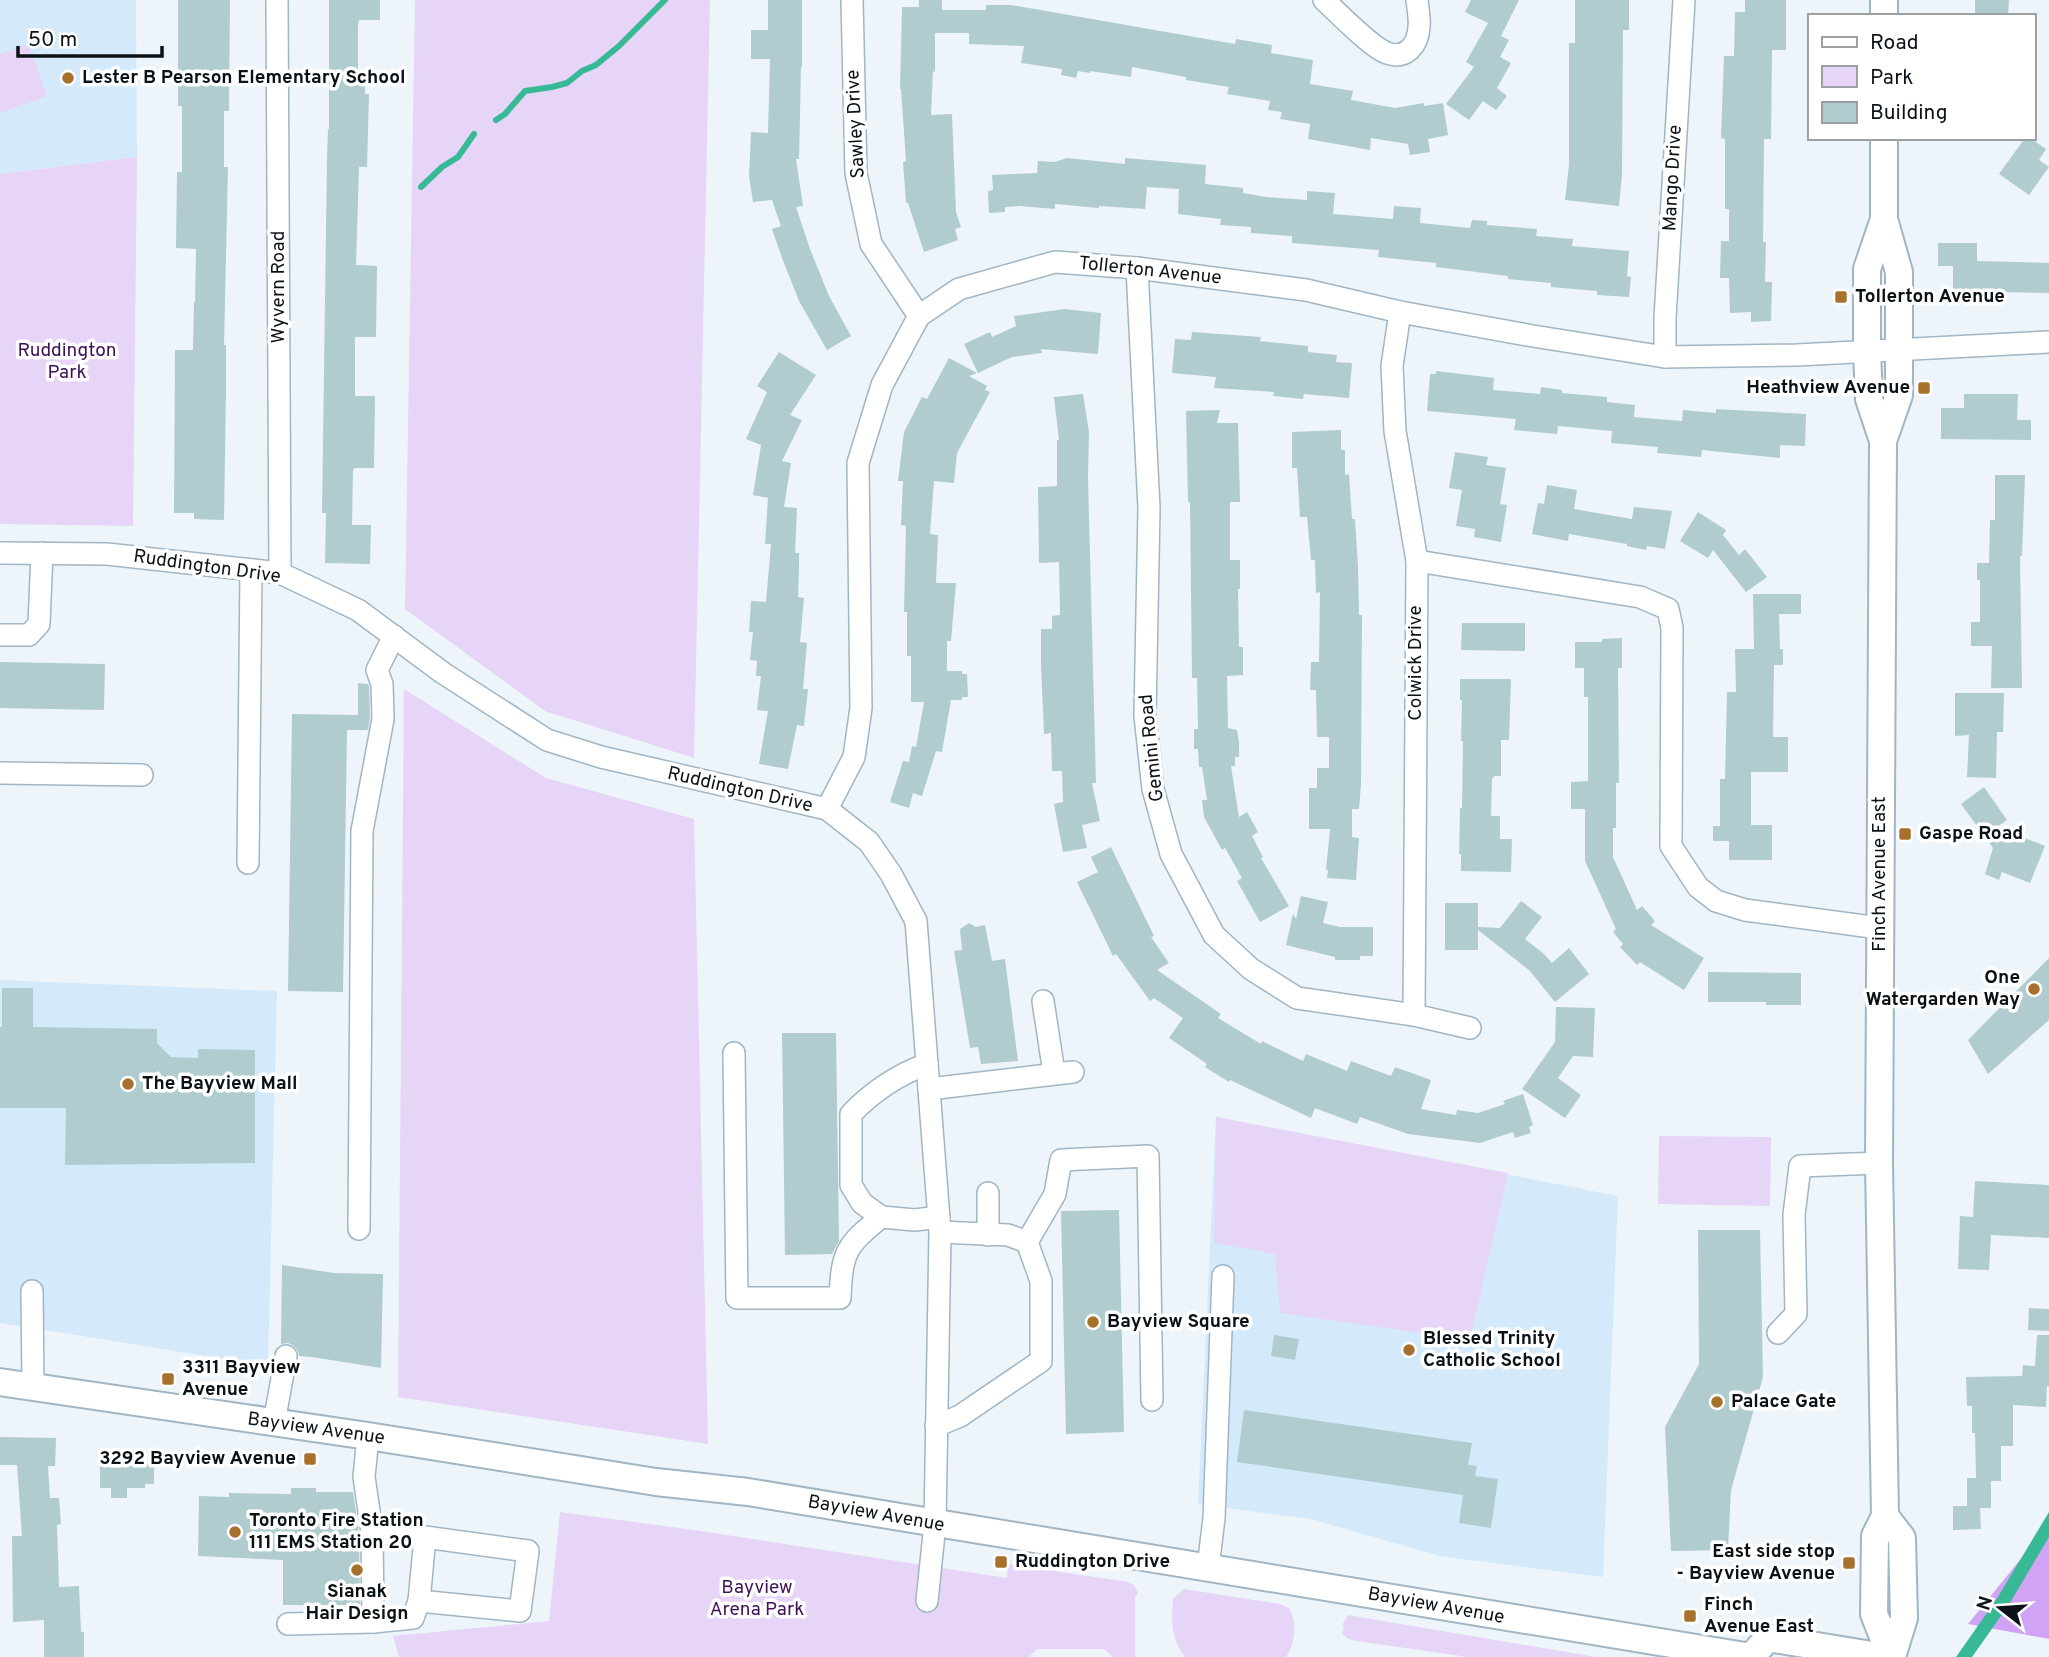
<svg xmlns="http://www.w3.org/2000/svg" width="2049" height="1657" font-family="Overpass,sans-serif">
<rect width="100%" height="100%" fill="#edf5fb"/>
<g fill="#d4eafb">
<polygon points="0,0 136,0 137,157 0,174"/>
<polygon points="0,980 277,991 268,1366 0,1323"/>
<polygon points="1216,1117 1618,1196 1603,1577 1439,1556 1310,1519 1198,1504"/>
</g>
<g fill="#e6d5f6">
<polygon points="415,0 710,0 694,758 545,711 405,609"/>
<polygon points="29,44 47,96 0,113 0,54"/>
<polygon points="137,157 133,526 0,524 0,174"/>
<polygon points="404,689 546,778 694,819 708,1444 398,1397"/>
<polygon points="1216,1117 1508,1173 1470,1340 1280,1313 1275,1254 1214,1243"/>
<polygon points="1659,1136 1771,1137 1770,1206 1658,1204"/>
<polygon points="560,1512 694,1530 1007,1578 1008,1564 1128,1582 1134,1585 1138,1593 1135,1598 1135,1657 1113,1657 1104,1649 1037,1649 1029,1657 399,1657 393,1636 549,1621"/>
<path d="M1184 1589 1280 1604 1289 1608C1298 1622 1295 1644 1286 1657H1185C1171 1639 1171 1620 1173 1599Z"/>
<polygon points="1348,1615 1596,1657 1468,1657 1356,1641 1348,1639 1342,1634 1344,1625 1342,1625"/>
</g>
<polygon fill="#d0a3f5" points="2049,1524 2049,1639 1968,1624"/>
<polygon fill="#38b996" points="2049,1512 2049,1537 2008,1606 1972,1657 1956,1657 1996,1600"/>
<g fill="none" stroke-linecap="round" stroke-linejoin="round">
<g stroke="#38b996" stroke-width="6">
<polyline points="496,120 505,114 525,91 552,87 567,83 582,71 596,65 619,46 665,0"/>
<polyline points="421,187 442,167 458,157 474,134"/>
</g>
</g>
<g fill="#b0cccf">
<polygon points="178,0 230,0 229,111 224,111 224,167 228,167 224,345 226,345 226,389 224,520 194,519 194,513 174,513 175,350 193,350 194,302 195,302 196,249 176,248 177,172 182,172 182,106 178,106"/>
<polygon points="329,0 380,0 380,20 359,20 358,25 358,83 365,83 365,94 369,94 367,167 359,167 356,265 377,266 376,337 355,337 355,396 375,396 374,468 354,468 353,471 352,525 371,525 370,564 325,563 326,513 322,513 327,158 328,129 329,129"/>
<polygon points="768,0 802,0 802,67 801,67 799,159 796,159 803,206 796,207 810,249 829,296 851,336 827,350 799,301 782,258 772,229 781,226 772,200 753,202 749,176 751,132 768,133 770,59 751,59 751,30 768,30"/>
<polygon points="919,0 942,0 942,10 986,10 986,5 1011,5 1235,44 1236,39 1272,45 1271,53 1313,60 1310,84 1353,91 1351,100 1395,108 1424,103 1424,106 1443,103 1448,135 1428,139 1430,152 1410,155 1408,144 1371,138 1370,150 1308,139 1310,124 1280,119 1282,112 1268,110 1270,101 1227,94 1229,87 1186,80 1186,77 1132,67 1131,77 1090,71 1090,73 1078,71 1076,78 1061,75 1062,69 1021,63 1024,46 969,44 969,33 935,33 935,72 933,71 931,115 952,114 956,212 961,227 955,229 958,240 924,252 908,203 906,203 903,162 906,161 901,89 900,89 902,7 919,7"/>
<polygon points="1471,0 1519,0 1501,36 1509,40 1500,57 1511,63 1497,88 1507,96 1496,110 1483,101 1469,120 1446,104 1474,67 1466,62 1488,23 1465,12"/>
<polygon points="1575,0 1629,0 1629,30 1623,30 1622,175 1619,206 1565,200 1569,164 1569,43 1575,43"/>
<polygon points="1745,0 1786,0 1786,50 1772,50 1771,139 1764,139 1763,242 1766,242 1765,282 1772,282 1771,321 1751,322 1751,312 1730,313 1729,278 1720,278 1721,241 1729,241 1729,209 1725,209 1725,139 1721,138 1724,56 1734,56 1735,12 1745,12"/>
<polygon points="1975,0 2009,0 2008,16 1975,16"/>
<polygon points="2025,138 2030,138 2046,149 2039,160 2049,167 2029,195 1999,174"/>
<polygon points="1067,158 1125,164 1125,158 1206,165 1205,184 1243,188 1243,193 1266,197 1307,200 1307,191 1335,193 1333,214 1393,219 1394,206 1421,208 1420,223 1470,228 1472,220 1487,221 1487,225 1537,229 1536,236 1573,239 1572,246 1629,251 1627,276 1631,277 1629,297 1597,295 1597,291 1551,287 1551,283 1508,279 1508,276 1436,267 1436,263 1378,257 1379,250 1292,243 1292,236 1251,233 1251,227 1220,225 1221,219 1178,214 1179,189 1147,187 1145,209 1099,206 1099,208 1055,204 1055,209 1020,206 1005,207 1005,212 989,213 988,191 993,190 992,175 1037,173 1038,161 1055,162"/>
<polygon points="1938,243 1977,243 1977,261 2049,263 2049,293 2003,292 2004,294 1953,295 1953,266 1938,266"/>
<polygon points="1065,309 1101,313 1098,354 1041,349 1042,353 1012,357 978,373 964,344 990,332 992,337 1016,326 1014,316"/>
<polygon points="1192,332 1261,337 1260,341 1308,346 1308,352 1337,355 1336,362 1352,363 1349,398 1304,394 1303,399 1273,396 1274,392 1214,388 1216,377 1172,373 1175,339 1191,340"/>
<polygon points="779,352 816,375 790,415 802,420 782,461 791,463 784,507 797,508 795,553 799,553 799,570 798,597 804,598 800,642 807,643 803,689 808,689 804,726 797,725 788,769 759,764 768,711 757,710 761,676 756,676 757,661 750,660 753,632 749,632 751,601 766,602 771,544 765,544 768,498 753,495 761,445 746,439 767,392 757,386"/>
<polygon points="949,358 977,373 969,376 987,386 985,390 990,392 957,453 954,483 934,481 930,534 938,535 936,583 956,583 951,641 947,641 947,671 962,671 962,674 967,674 968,697 962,697 962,700 951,700 942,752 936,751 922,796 913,793 909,808 890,802 903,761 909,762 912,746 916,747 924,702 911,702 911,656 907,656 907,612 904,612 906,526 901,525 903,481 898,481 904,432 922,397 927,399"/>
<polygon points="1436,371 1494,378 1493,390 1540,394 1541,387 1562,390 1562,393 1607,397 1607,402 1635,405 1634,417 1682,421 1683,410 1716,413 1716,409 1806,414 1805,446 1780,445 1780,458 1702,450 1701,457 1657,453 1658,447 1611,443 1612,431 1558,426 1557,434 1514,430 1516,419 1427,411 1430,374 1436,374"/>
<polygon points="1083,394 1089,432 1088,478 1096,783 1092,783 1100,821 1082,825 1087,848 1063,852 1054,804 1063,802 1062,771 1052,771 1051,733 1044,734 1041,665 1041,629 1052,629 1052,616 1060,615 1059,562 1039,563 1038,487 1057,486 1057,440 1059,440 1054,397"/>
<polygon points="1964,394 2018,394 2017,420 2031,420 2031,440 1941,439 1941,408 1964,408"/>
<polygon points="1220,410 1217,423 1238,423 1240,502 1230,502 1230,560 1240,560 1240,589 1238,589 1239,647 1243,647 1243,675 1227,676 1228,728 1237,730 1239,742 1239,757 1235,757 1235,766 1231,766 1239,817 1247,812 1258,832 1252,836 1263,857 1261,858 1289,906 1260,922 1237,881 1242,878 1225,848 1222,850 1204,817 1202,800 1207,800 1202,767 1199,767 1198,749 1194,749 1194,729 1198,729 1197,678 1192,678 1190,502 1188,502 1186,411"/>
<polygon points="1341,430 1341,450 1345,450 1345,475 1349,474 1352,519 1355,519 1358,567 1359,615 1362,615 1361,784 1359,809 1352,809 1352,837 1359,838 1356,880 1327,878 1328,870 1326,870 1330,829 1309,829 1309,788 1317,788 1317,768 1329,768 1329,737 1317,737 1316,690 1310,690 1311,662 1319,662 1320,592 1316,593 1315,560 1311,560 1307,517 1300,517 1297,468 1292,468 1292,432"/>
<polygon points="1455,452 1488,457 1486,465 1506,468 1500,504 1507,505 1501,542 1474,537 1475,529 1456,526 1462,490 1449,488"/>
<polygon points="1995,475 2025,475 2022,556 2020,556 2022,688 1991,688 1992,646 1971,646 1971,622 1980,622 1980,580 1977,580 1977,563 1989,563 1990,520 1995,520"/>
<polygon points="1547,485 1577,490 1574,509 1632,519 1634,507 1672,511 1665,549 1647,546 1646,550 1627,546 1627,544 1569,534 1568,541 1532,534 1538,503 1544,504"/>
<polygon points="1698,512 1726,530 1723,535 1739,555 1745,549 1767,577 1746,592 1713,550 1708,558 1680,541"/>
<polygon points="1753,594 1801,594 1801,614 1779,614 1780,649 1783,649 1783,665 1774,665 1773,737 1788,737 1788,772 1751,772 1751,825 1772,825 1772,860 1729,860 1729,841 1713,841 1713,826 1720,826 1720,779 1725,779 1727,692 1736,692 1735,649 1754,649"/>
<polygon points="1462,623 1525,623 1525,651 1461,650"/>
<polygon points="1622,638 1622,668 1618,668 1619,783 1616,783 1616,828 1613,828 1613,857 1637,910 1642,906 1655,921 1651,925 1704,958 1684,990 1640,962 1637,965 1620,947 1623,944 1613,932 1616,929 1585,861 1585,809 1571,809 1571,782 1588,781 1588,697 1584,697 1584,668 1575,668 1575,642 1602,642 1602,639"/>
<polygon points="0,662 105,664 104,710 0,708"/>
<polygon points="1460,679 1511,679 1509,740 1501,740 1501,776 1494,776 1494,778 1492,778 1491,816 1500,816 1500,839 1512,839 1511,872 1461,871 1461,854 1459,854 1460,808 1462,808 1463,741 1461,741 1462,700 1460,700"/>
<polygon points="358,683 368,684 369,686 370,718 368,730 347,730 343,992 288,991 292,714 358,715"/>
<polygon points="1955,693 2004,693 2003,732 1997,732 1996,778 1967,777 1969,735 1955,736"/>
<polygon points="1984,787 2007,820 1997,827 2045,846 2030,883 2002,872 1999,880 1985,874 1993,848 1961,804"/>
<polygon points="1111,847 1154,936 1151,937 1169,963 1157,970 1221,1014 1218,1018 1261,1044 1262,1041 1303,1061 1306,1054 1347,1071 1351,1061 1391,1076 1395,1067 1431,1080 1421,1109 1456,1115 1457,1110 1478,1113 1505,1104 1503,1101 1523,1094 1533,1125 1529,1127 1531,1133 1515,1138 1513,1132 1480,1143 1408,1134 1360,1117 1357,1124 1315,1108 1311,1118 1230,1080 1229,1082 1205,1067 1207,1064 1169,1038 1183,1018 1154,998 1150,1001 1116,954 1113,956 1077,882 1098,872 1091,857"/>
<polygon points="1301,896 1328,902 1323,923 1340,927 1373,927 1373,956 1360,956 1360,960 1335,960 1335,957 1286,945 1293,914 1296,919"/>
<polygon points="1521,901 1542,917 1525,939 1544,954 1552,963 1569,948 1589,974 1555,1002 1530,971 1478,930 1478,950 1445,950 1445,903 1478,903 1478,927 1500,928"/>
<polygon points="969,923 976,927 985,925 992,961 1005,959 1018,1061 981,1064 978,1047 970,1048 954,951 962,950 960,929"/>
<polygon points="2049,958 2049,1020 1988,1074 1968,1040"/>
<polygon points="1708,972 1801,973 1801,1005 1766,1005 1766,1002 1708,1002"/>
<polygon points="2,988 33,988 33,1027 157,1029 157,1043 171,1057 198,1058 198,1049 255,1050 255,1163 65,1165 66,1108 0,1108 0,1027 2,1027"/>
<polygon points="1556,1007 1595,1008 1593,1057 1573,1056 1558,1078 1581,1095 1565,1118 1522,1089 1555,1042"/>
<polygon points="782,1033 836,1033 839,1241 832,1254 785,1255"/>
<polygon points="1975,1181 2049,1185 2049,1238 1991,1235 1989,1270 1958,1269 1960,1216 1973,1217"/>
<polygon points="1119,1210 1124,1432 1066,1434 1061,1211"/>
<polygon points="1698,1230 1760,1230 1763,1377 1731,1490 1728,1550 1671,1551 1665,1427 1699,1364"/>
<polygon points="282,1265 334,1273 383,1274 381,1368 312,1357 299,1356 298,1351 294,1346 288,1343 281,1344"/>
<polygon points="2029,1308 2049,1309 2049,1331 2028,1330"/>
<polygon points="1274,1335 1299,1339 1295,1360 1271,1356"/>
<polygon points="2037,1335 2049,1335 2049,1386 2047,1386 2046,1407 2013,1405 2013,1446 2001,1446 2001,1481 1991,1481 1991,1508 1980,1508 1981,1529 1953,1530 1953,1506 1967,1506 1967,1478 1976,1478 1975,1433 1972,1433 1972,1406 1967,1406 1966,1377 2022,1376 2023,1365 2035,1366"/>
<polygon points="1244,1410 1472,1443 1468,1465 1477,1466 1475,1476 1498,1479 1491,1528 1459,1523 1463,1495 1237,1462"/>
<polygon points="0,1437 56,1438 55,1466 48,1466 50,1498 59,1498 61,1524 57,1525 59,1587 79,1586 81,1632 84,1632 84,1657 44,1657 44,1620 13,1622 12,1536 22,1536 17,1465 0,1465"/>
<polygon points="100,1461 145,1461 145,1463 154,1463 154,1484 145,1484 145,1488 127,1488 127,1498 111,1498 111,1488 100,1488"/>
<polygon points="291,1488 316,1488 316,1492 353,1492 359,1533 360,1605 283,1605 283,1560 198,1556 199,1496 229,1497 229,1493 291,1494"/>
</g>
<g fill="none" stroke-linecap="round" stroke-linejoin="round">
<g stroke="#a1b5c4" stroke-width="24">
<g id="minor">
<polyline points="277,0 280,573"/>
<polyline points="852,0 856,173 871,244 919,316"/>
<path d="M1324 0C1337 12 1372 48 1387 53 1406 60 1418 45 1419 27 1420 19 1418 9 1417 0"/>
<polyline points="1137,268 1149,508 1145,716 1153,789 1171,854 1214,935 1251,969 1297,998 1414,1015 1470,1028"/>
<polyline points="1400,312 1392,366 1395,431 1417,561 1414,1015"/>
<polyline points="1665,357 1665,318 1684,0"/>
<polyline points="0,553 107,554 280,573 358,610 443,673 547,740 601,757 827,809 869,842 891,874 916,921 940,1232 935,1524 927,1601"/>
<polyline points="1417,561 1640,597 1668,609 1672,628 1671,846 1698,887 1716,901 1745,910 1879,928"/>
<polyline points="0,635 29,635 39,624 42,553"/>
<polyline points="0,773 142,775"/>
<polyline points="827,809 854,757 861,708 858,463 882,385 919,316 959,289 1055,262 1137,268 1306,290 1400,312 1533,336 1665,357 1797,355 2049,342"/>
<polyline points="248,863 251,570"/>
<polyline points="1043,1001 1054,1073"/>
<path d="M734 1053 737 1298H840C842 1251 846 1246 881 1217L862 1203 851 1185V1114C873 1091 897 1075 927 1064"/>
<polyline points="929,1089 1073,1072"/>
<polyline points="988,1193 988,1235"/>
<polyline points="881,1217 915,1220 939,1217"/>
<polyline points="359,1229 362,831 383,719 382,684 377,670 394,636"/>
<polyline points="1027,1242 1055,1194 1061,1160 1148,1156 1152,1400"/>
<polyline points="32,1291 33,1387"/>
<polyline points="1778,1333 1796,1314 1794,1215 1800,1166 1879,1163"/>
<polyline points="274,1423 286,1356"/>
<polyline points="936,1426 960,1416 1041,1361 1041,1281 1027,1242 1008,1235 940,1232"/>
<polyline points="372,1532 425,1537 528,1551 520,1611 419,1601 425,1537"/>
<polyline points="1208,1568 1214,1518 1223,1276"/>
<polyline points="373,1622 413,1618 419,1601"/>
<polyline points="288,1624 373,1622 372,1532 364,1477 368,1436"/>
</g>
</g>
<g stroke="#a1b5c4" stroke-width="30">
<g id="major">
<polyline points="1884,16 1884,0"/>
<polyline points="1884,138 1884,219 1899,272 1899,395 1883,441 1879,1163 1885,1516 1875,1536 1874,1614 1891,1657"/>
<polyline points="1883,441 1869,399 1867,351 1867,269 1884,219"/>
<polyline points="0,1382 368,1436 656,1482 748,1492 1751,1657"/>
<polyline points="1885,1516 1902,1538 1904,1618 1892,1657"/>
<polyline points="1751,1657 1768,1638 1884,1657"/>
</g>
</g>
<use href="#minor" stroke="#fff" stroke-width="21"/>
<use href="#major" stroke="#fff" stroke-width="26"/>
</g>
<g fill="#a8702d" stroke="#fff" stroke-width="2.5">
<circle cx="68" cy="78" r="7"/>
<rect x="1834" y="290" width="14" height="14" rx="3.5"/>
<rect x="1917" y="381" width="14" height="14" rx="3.5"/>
<rect x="1898" y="827" width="14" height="14" rx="3.5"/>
<circle cx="2034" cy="989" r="7"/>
<circle cx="128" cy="1084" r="7"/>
<circle cx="1093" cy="1322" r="7"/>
<circle cx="1409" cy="1350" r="7"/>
<rect x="161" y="1372" width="14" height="14" rx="3.5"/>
<circle cx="1717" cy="1402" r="7"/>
<rect x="303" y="1452" width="14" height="14" rx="3.5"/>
<circle cx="235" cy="1532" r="7"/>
<rect x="994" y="1555" width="14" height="14" rx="3.5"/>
<rect x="1842" y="1556" width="14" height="14" rx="3.5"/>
<circle cx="357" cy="1570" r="7"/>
<rect x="1683" y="1609" width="14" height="14" rx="3.5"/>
</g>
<g text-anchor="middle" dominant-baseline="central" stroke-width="7" stroke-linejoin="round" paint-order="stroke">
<g font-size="19" font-weight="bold" fill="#0b1217" stroke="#fff" text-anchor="start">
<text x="82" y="78">Lester B Pearson Elementary School</text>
<text x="1855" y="297">Tollerton Avenue</text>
<text x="1910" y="388" text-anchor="end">Heathview Avenue</text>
<text x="1919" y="834">Gaspe Road</text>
<text x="2020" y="978" text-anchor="end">One<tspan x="2020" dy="22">Watergarden Way</tspan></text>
<text x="142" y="1084">The Bayview Mall</text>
<text x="1107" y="1322">Bayview Square</text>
<text x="1423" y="1339">Blessed Trinity<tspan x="1423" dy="22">Catholic School</tspan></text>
<text x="182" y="1368">3311 Bayview<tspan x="182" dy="22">Avenue</tspan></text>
<text x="1731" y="1402">Palace Gate</text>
<text x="296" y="1459" text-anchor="end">3292 Bayview Avenue</text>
<text x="249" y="1521">Toronto Fire Station<tspan x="249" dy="22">111 EMS Station 20</tspan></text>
<text x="1835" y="1552" text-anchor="end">East side stop<tspan x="1835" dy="22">- Bayview Avenue</tspan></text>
<text x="1015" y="1562">Ruddington Drive</text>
<text x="357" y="1592" text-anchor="middle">Sianak<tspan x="357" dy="22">Hair Design</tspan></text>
<text x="1704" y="1605">Finch<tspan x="1704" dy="22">Avenue East</tspan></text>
</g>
<g font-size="19" fill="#0b1217" stroke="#fff">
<text transform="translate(856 124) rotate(-93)">Sawley Drive</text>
<text transform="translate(1673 178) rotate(-87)">Mango Drive</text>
<text transform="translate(1150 271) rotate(6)">Tollerton Avenue</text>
<text transform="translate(279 287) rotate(-90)">Wyvern Road</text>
<text transform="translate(207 567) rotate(8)">Ruddington Drive</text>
<text transform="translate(1416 663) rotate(-90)">Colwick Drive</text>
<text transform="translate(1152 748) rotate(-96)">Gemini Road</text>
<text transform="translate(740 790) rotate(13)">Ruddington Drive</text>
<text transform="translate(1880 874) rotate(-90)">Finch Avenue East</text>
<text transform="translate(316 1429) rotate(8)">Bayview Avenue</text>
<text transform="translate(876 1514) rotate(10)">Bayview Avenue</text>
<text transform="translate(1436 1606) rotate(10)">Bayview Avenue</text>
</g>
<g font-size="19" fill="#3c0f56" stroke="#fff">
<text x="67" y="351">Ruddington<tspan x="67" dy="22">Park</tspan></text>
<text x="757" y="1588">Bayview<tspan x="757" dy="22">Arena Park</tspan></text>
</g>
</g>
<rect x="1808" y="14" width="228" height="126" fill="#ffffff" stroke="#9da0a2" stroke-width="2"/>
<rect x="1822" y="37" width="35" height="10" fill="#ffffff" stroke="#9da0a2" stroke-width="2"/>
<text x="1870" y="49" font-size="21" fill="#0b1217">Road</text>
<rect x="1822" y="66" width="35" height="21" fill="#e6d5f6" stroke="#9da0a2" stroke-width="2"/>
<text x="1870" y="84" font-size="21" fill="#0b1217">Park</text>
<rect x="1822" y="102" width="35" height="21" fill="#b0cccf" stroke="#9da0a2" stroke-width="2"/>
<text x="1870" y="119" font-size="21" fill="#0b1217">Building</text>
<g transform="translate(2000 1608) rotate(287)" stroke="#ffffff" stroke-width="5" paint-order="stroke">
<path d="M0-5L12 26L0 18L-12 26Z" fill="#0b1217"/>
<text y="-10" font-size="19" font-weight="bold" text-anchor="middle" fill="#0b1217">N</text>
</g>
<path d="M18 46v10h144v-10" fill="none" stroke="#0b1217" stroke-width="3.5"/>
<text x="28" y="46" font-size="21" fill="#0b1217" stroke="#ffffff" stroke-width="5" paint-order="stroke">50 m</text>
</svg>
